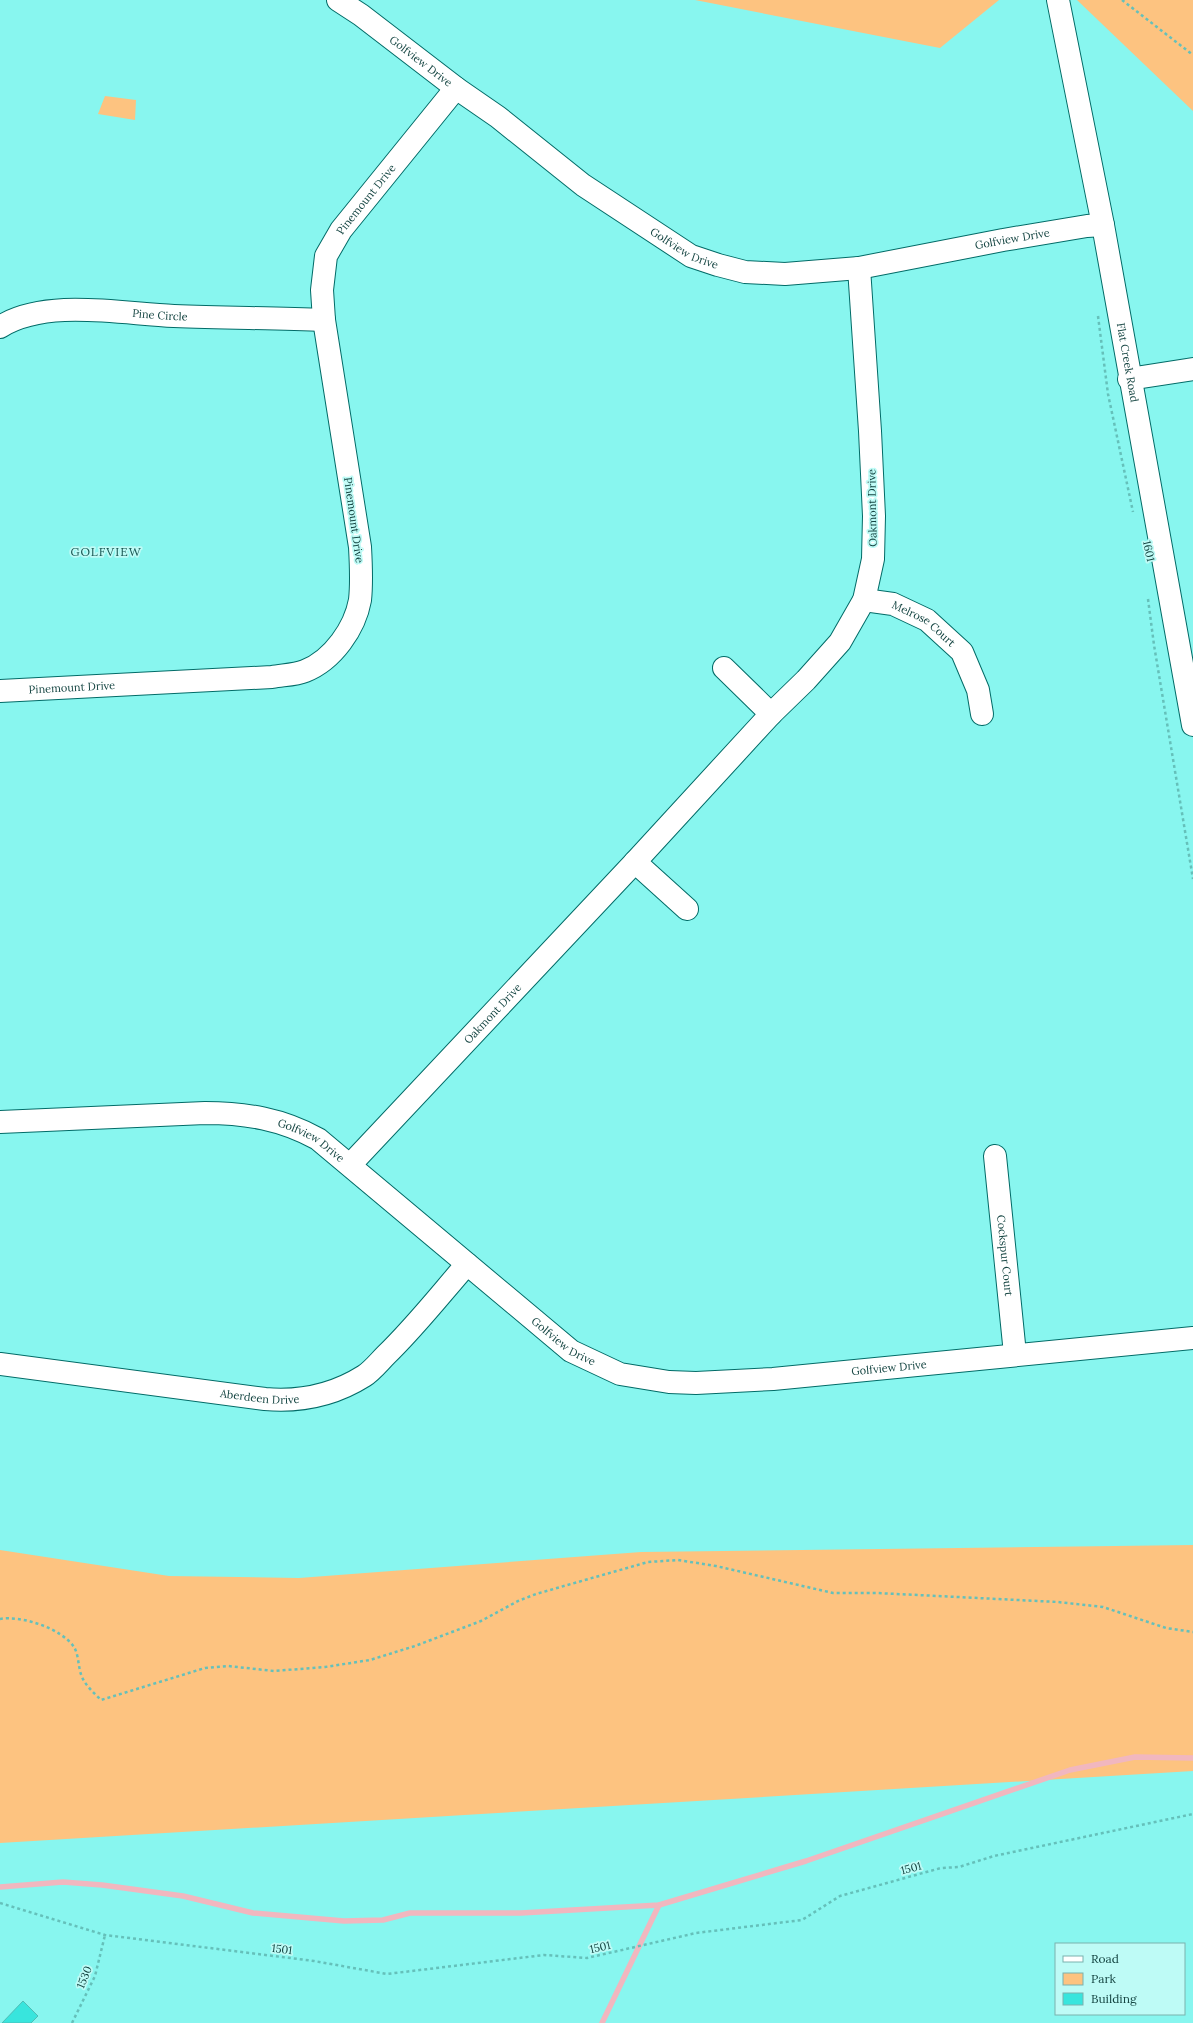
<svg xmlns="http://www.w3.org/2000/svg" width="1193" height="2023" font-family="Lora,serif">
<rect width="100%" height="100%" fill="#88f6ef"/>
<g fill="#fdc380">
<polygon points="695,0 999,0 940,48"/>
<polygon points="1077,0 1193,0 1193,111"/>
<polygon points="105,96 136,100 135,120 98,114"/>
<polygon points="1193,1545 1193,1771 0,1843 0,1550 169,1576 299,1578 641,1552"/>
</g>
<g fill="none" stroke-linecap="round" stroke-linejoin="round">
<g stroke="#f1b7bf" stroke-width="5.5">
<polyline points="0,1887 63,1882 102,1885 183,1896 253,1913 344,1921 383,1920 410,1913 521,1913 659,1905 806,1861 1070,1770 1135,1757 1193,1758"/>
<polyline points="602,2023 659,1905"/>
</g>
</g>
<polygon fill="#38e5dd" stroke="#4cbdb6" points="23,2001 38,2016 31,2023 2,2023"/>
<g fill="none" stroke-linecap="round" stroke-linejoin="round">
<g stroke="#026b67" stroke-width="24">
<g id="minor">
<path id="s1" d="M338 0 361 15 456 88 498 117 583 185 691 256 718 265 745 272 785 274 859 268 1003 240 1087 226 1103 225"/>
<path id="s2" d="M1058 0 1103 225 1193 725"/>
<path id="s3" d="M0 327C46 298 122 314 174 316 224 318 274 318 324 320"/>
<polyline points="1129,379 1193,369"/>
<path id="s4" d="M864 600 893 604 927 620 962 652 978 690 982 714"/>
<polyline points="724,668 771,714"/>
<path id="s5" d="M0 691 272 677C283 675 295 675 305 671 333 660 355 628 360 600 362 582 361 565 360 547L324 320 322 290 326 256 341 230 456 88"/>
<polyline points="635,862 687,909"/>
<path id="s6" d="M0 1122 205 1113C246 1113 282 1119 318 1139L571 1351 620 1374 669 1382 696 1383 773 1379 1193 1338"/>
<path id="s7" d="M995 1156 1015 1354"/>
<path id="s8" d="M350 1165 635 862 771 714 806 680 840 642 864 600 873 559 874 516 870 431 859 268"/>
<path id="s9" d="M0 1364 265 1399C300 1402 334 1395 364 1376 372 1371 379 1362 386 1355 415 1327 440 1295 467 1264"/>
</g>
</g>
<g stroke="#65c0ba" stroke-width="2.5" stroke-dasharray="3 3" stroke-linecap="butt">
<polyline points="1122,0 1193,55"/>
<polyline points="1098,316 1108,394 1133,512"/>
<polyline points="1148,599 1154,645 1193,879"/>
<path d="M0 1619C22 1615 62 1629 74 1647 79 1655 78 1668 82 1677 86 1686 94 1693 101 1700L205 1668 228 1666 274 1671 325 1667 370 1660 415 1646 481 1621 518 1601 536 1594 648 1562 678 1560 716 1566 833 1593H877L1058 1602 1103 1607 1166 1628 1193 1632"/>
<polyline points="0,1903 105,1935 314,1961 387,1974 544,1955 587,1958 696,1933 802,1920 840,1896 941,1868 959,1867 994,1856 1193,1814"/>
<polyline points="72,2023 95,1976 105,1935"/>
</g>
<use href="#minor" stroke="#fff" stroke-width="22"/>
</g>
<g text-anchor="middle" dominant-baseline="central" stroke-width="3.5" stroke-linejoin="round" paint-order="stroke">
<g font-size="11" fill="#154542" stroke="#befbf6">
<text stroke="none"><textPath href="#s1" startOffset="103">Golfview Drive</textPath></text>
<text stroke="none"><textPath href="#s5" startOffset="816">Pinemount Drive</textPath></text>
<text stroke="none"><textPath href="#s1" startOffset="763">Golfview Drive</textPath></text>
<text stroke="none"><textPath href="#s1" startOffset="427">Golfview Drive</textPath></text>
<text stroke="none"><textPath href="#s3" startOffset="163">Pine Circle</textPath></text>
<text stroke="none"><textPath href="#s2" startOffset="369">Flat Creek Road</textPath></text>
<text transform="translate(872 508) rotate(-91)">Oakmont Drive</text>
<text transform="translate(354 520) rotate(82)">Pinemount Drive</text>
<text transform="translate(1149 551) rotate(78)">1601</text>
<text stroke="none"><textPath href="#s4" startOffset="66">Melrose Court</textPath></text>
<text stroke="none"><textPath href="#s5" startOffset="72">Pinemount Drive</textPath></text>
<text stroke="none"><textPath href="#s8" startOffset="208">Oakmont Drive</textPath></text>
<text stroke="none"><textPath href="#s6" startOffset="317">Golfview Drive</textPath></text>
<text stroke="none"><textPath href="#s7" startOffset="100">Cockspur Court</textPath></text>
<text stroke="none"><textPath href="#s6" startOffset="641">Golfview Drive</textPath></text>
<text stroke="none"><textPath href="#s6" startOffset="977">Golfview Drive</textPath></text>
<text stroke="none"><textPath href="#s9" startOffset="262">Aberdeen Drive</textPath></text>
<text transform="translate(911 1868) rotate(-15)">1501</text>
<text transform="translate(600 1947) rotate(-13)">1501</text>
<text transform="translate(282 1949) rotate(7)">1501</text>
<text transform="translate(84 1977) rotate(-68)">1530</text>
</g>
<g font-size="12" letter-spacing="1" fill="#185652" stroke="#befbf6">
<text x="106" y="551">GOLFVIEW</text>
</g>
</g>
<rect x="1055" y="1943" width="130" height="72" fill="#befbf6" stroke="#7ab2ae"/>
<rect x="1063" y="1956" width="20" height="6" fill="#ffffff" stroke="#7ab2ae"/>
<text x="1091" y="1963" font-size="12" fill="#154542">Road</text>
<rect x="1063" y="1973" width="20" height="12" fill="#fdc380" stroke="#7ab2ae"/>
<text x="1091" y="1983" font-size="12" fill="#154542">Park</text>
<rect x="1063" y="1993" width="20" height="12" fill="#38e5dd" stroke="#7ab2ae"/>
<text x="1091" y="2003" font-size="12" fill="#154542">Building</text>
</svg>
